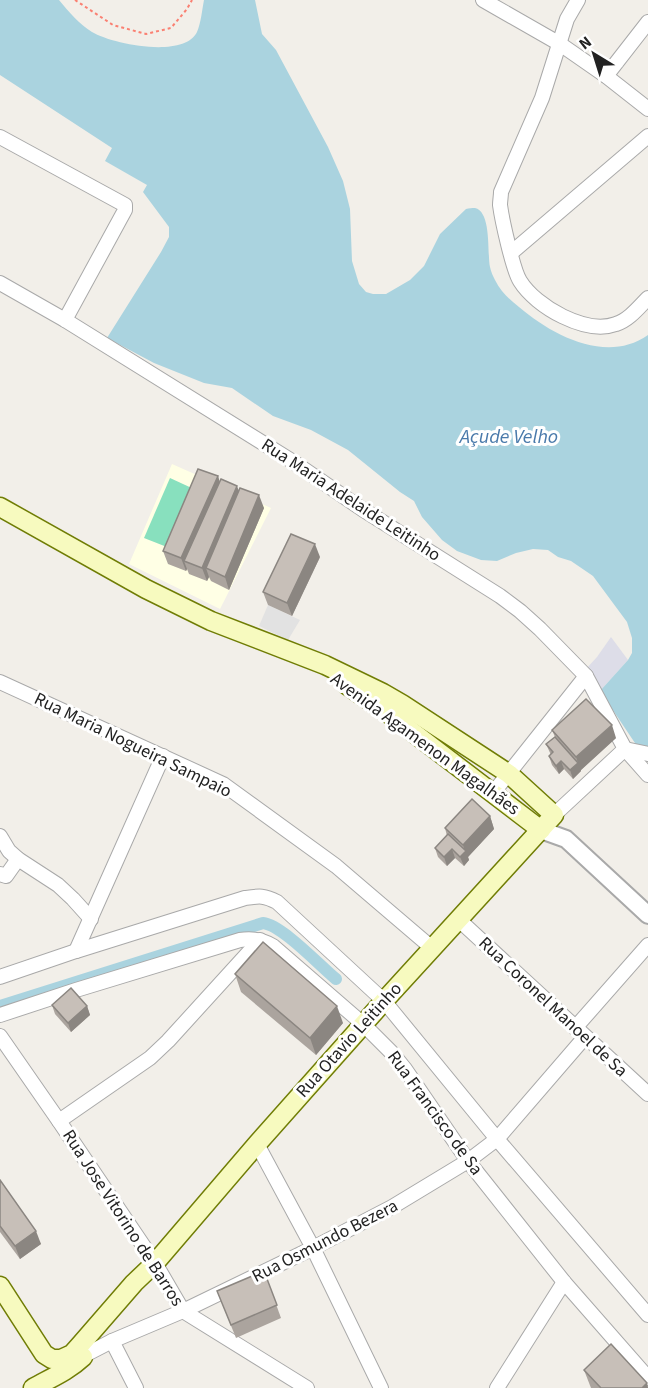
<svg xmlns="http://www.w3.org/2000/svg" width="648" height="1388" font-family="'Source Sans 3',sans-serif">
<rect width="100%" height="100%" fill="#f2efe9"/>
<polygon fill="#ffffe5" points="172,464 271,508 220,609 129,564"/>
<polygon fill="#88e0be" points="170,478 196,490 172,549 144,538"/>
<polygon fill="#e2e2e2" points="268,605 300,620 288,640 259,626"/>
<polygon fill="#dddde8" points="611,637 628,660 600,691 586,669 597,657"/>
<path fill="#aad3df" d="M0 0H59C69 12 79 24 92 32 112 44 184 59 197 32 201 23 202 10 204 0H255L262 34 276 50 328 147 343 181 350 209 352 261 359 284 366 292 373 294H386L410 280 424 266 440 234 466 209C469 208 472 208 475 208 492 212 487 254 490 267 491 272 493 276 495 280 501 292 509 299 519 307 553 336 607 364 648 335V747L637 746 600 691 628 660 632 653V638L627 622 593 576 571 561 558 557 548 550 533 549 516 553 497 561 481 560 457 551 442 540 422 517 414 501 400 492 348 450 311 430 273 416 232 388 204 383 154 363 107 338 161 252 169 237V227L143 192 147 185 105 161 112 148 0 75Z"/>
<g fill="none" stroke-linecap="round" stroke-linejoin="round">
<path stroke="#aad3df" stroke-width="12" d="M0 1006 263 923C282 925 320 966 336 979"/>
<g stroke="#a9a9a9" stroke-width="16">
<g id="minor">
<polyline points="483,0 560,44 606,76 648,109"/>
<path d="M578 0 567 19 542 98 501 192C501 196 500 201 500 205 502 220 513 270 520 281 536 307 586 335 616 324 629 320 639 307 648 298"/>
<polyline points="606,76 648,22"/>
<polyline points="0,137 125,205 125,210 65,320"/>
<polyline points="511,253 648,136"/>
<polyline points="0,283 65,320 295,463 362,509 500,596 520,611 540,629 586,676 625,749 648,775"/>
<polyline points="0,682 223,784 336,866 432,948"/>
<polyline points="493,793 586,676"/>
<polyline points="554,815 625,749 648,754"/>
<polyline points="0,836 9,851 18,859 58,885 73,899 91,919"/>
<polyline points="0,874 6,876 18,859"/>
<polyline points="458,919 648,1094"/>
<polyline points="76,951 163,756"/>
<path d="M0 977 76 951 245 898C259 896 264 895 277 902L384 1001 497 1139 648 1315"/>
<path d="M0 1015 76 990 240 940C252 938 263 940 273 946L363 1024 392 1053 405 1069 468 1161 564 1282 648 1378"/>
<polyline points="575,1028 648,945"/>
<polyline points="0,1036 59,1121 155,1263 183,1311 307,1388"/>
<polyline points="59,1121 150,1058 168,1041 260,940"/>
<polyline points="257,1144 313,1248 381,1388"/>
<polyline points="112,1341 136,1388"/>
<polyline points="83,1356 112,1341 183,1311 313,1248 392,1207 468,1161 497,1139 585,1037"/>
<polyline points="497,1388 564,1282"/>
</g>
</g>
<g stroke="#a9a9a9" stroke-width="20">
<polyline id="tertiary" points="541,830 566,839 648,915"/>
</g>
<g stroke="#707d05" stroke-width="21">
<g id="secondary">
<polyline points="0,507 146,589 211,621 325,665 383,693 402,704 509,774 554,815 384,1001 257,1144 155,1263 134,1283 81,1344 72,1354 61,1359 52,1359 44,1354 0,1286"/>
<polyline points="347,685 389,714 541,830"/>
<path d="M33 1388C51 1378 68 1371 83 1357"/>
</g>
</g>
<polyline stroke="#fa8072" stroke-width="2" stroke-dasharray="3 3" stroke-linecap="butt" points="75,0 113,25 146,34 171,28 187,9 192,0"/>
<use href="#minor" stroke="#fff" stroke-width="14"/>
<use href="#tertiary" stroke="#fff" stroke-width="16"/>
<use href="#secondary" stroke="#f7fabf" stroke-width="18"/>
</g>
<g fill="#aba49e">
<polygon points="218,476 219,482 239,491 264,508 229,590 211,581 209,577 207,581 189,574 187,569 186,571 168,564 163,551"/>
<polygon points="320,557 292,616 268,605 263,592"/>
<polygon points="552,730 616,738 581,770 581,771 573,779 564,769 559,774 552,765 549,756 551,755 546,744 555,737"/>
<polygon points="490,816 494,829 468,857 469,860 464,866 455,858 447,866 438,857 435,848 447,836 445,828"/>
<polygon points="235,974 343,1023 316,1055 241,992"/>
<polygon points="52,1005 87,1006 90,1015 71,1032 55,1014"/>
<polygon points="0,1180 41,1244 20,1259 0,1232"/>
<polygon points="264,1271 281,1318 236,1338 217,1291"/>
<polygon points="584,1370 647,1383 648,1388 591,1388"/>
</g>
<g fill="#8b8681">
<polygon points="218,476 222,489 184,561 187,569 186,571 181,558"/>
<polygon points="237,486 242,499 206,568 209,577 207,581 202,568"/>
<polygon points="259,495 264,508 229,590 225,577"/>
<polygon points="315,544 320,557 292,616 287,603"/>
<polygon points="612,725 616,738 581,770 581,771 573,779 570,770 578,763 576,757"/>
<polygon points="561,761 564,769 559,774 556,766"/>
<polygon points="490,816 494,829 468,857 469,860 464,866 460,857 465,852 463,845"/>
<polygon points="452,849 455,858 447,866 444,857"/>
<polygon points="87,1006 90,1015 71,1032 68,1023"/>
<polygon points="337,1006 343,1023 316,1055 310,1038"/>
<polygon points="36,1231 41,1244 20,1259 15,1246"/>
<polygon points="647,1383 648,1388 642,1388"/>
</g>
<g fill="#c7bfb8" stroke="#8b8681" stroke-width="1.5">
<polygon points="198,469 218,476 181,558 163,551"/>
<polygon points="221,479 237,486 202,568 184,561"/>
<polygon points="240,488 259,495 225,577 206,568"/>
<polygon points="291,534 315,544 287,603 263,592"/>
<polygon points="586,699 612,725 576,757 552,730"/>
<polygon points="555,737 578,763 570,770 561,761 556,766 549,756 553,752 546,744"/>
<polygon points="472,799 490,816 463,845 445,828"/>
<polygon points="448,834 466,851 460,857 452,849 444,857 435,848"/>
<polygon points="263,942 337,1006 310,1038 235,974"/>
<polygon points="71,988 87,1006 68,1023 52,1005"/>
<polygon points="0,1180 36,1231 15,1246 0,1226"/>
<polygon points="264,1271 277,1305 231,1325 217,1291"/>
<polygon points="611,1344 647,1383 642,1388 601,1388 584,1370"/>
</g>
<g text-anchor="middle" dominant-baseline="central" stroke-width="6" stroke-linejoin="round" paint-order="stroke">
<g font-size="18" fill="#222" stroke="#fff">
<text transform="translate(351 500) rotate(33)">Rua Maria Adelaide Leitinho</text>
<text transform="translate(425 744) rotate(36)">Avenida Agamenon Magalhães</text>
<text transform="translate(133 745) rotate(26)">Rua Maria Nogueira Sampaio</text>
<text transform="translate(553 1007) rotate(43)">Rua Coronel Manoel de Sa</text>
<text transform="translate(349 1040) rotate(-48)">Rua Otavio Leitinho</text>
<text transform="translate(435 1113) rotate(54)">Rua Francisco de Sa</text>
<text transform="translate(123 1218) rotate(57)">Rua Jose Vitorino de Barros</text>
<text transform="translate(325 1241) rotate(-27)">Rua Osmundo Bezera</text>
</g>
<g font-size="20" font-style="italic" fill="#4a7aab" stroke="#fff">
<text x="509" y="437">Açude Velho</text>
</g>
</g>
<g transform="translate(594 54) rotate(322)" stroke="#ffffff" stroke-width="4.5" paint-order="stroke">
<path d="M0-4.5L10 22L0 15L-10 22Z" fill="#222222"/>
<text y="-9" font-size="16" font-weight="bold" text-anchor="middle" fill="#222222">N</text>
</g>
</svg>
